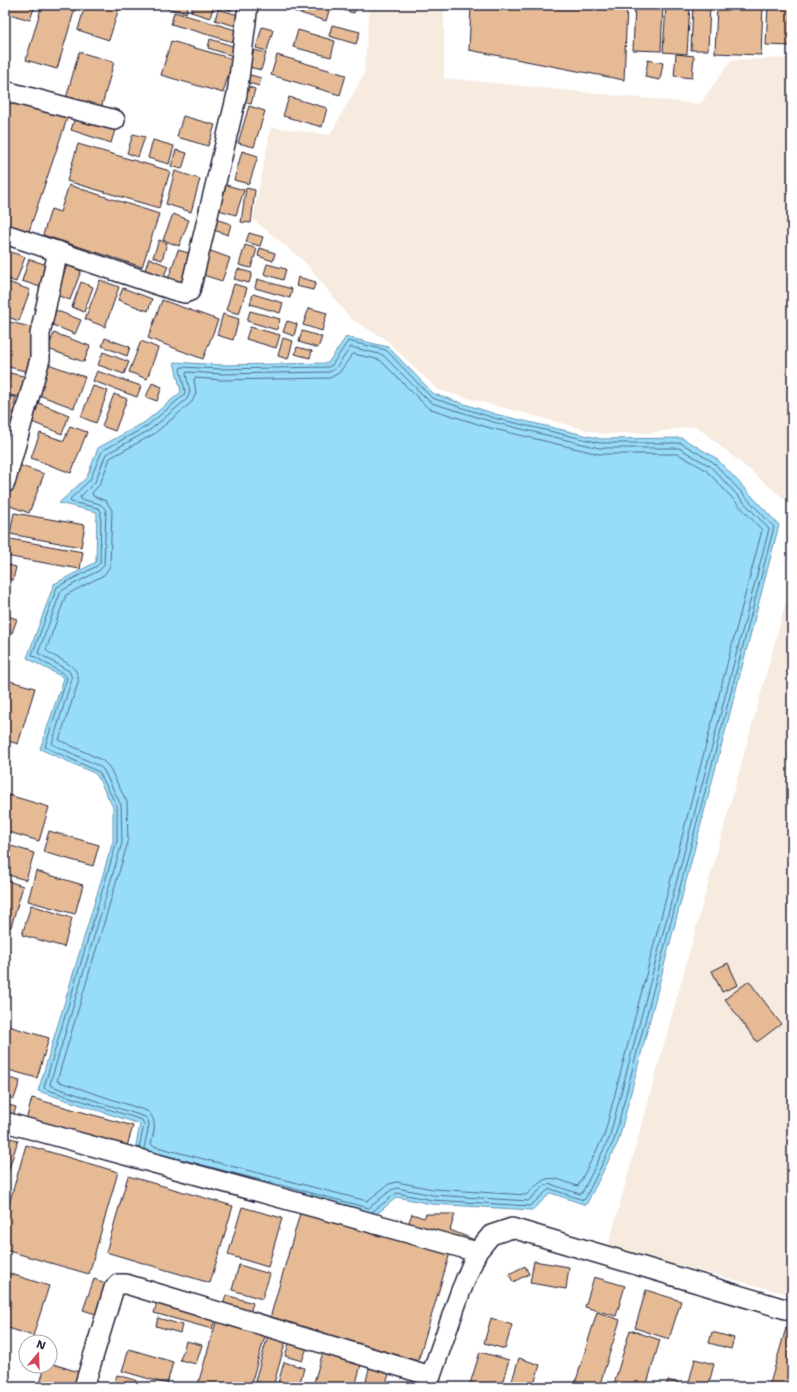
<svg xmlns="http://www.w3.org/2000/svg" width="797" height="1392" font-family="'Shantell Sans',sans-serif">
<rect width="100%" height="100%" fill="#fff"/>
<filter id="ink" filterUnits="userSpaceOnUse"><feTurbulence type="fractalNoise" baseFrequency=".025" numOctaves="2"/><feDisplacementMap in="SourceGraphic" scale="8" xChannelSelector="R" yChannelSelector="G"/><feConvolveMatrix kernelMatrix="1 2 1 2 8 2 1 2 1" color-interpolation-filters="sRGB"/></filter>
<g filter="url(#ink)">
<g fill="#f7eadf">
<polygon points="370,5 444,5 444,78 700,104 731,60 792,58 792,505 696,426 658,432 602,434 438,390 385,339 351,319 305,262 253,219 271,127 330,135 364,74"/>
<polygon points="792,580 792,1295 608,1247"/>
</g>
<polygon fill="#97dcf9" stroke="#6892ad" points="346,337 388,347 434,394 495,414 601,439 682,438 716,458 779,525 618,1142 586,1205 551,1193 532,1210 431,1204 397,1197 372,1218 134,1156 140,1124 38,1091 113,841 113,807 96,774 40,749 64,678 27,658 54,584 96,562 97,512 59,503 87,477 98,448 145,422 181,392 174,362 222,365 328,363"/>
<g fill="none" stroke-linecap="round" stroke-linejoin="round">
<g stroke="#516c87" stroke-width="1">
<path d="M354 354 380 360 428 408 490 428 599 454H678L706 470 762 530 604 1136 578 1186C567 1184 552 1173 541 1182 535 1186 531 1191 526 1195L433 1189 397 1182 389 1184 367 1201 153 1146 151 1144C154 1131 158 1120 147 1111L57 1081 128 842 127 802 109 767 102 760 59 740 78 683C81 663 57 661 46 650L66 595 104 575 110 566 112 510 106 501 93 496 92 493 100 484 110 458 154 434 192 402 196 393 194 380 195 378 222 380 330 378 339 373 352 355Z"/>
<polyline points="139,1148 144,1125 142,1120 45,1089 44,1087 117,841 117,806 99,772 45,747 67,678 65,675 32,655 57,587 97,566 100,563 101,511 98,508 71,502 70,499 90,480 102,451 147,426 184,395 185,391 180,369 181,367 221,369 328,367 332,365 348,341 386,350 432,398 494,418 600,443 681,443 713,462 774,527 614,1140 585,1199 583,1200 551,1189 548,1190 530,1206 432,1200 397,1193 372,1212"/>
<polyline points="145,1150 144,1148 149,1125 148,1120 145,1117 51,1086 50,1084 122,843 121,805 103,769 99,766 52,744 72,678 69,671 38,653 61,591 100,570 104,565 106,510 100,504 81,499 80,497 95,482 106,454 150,430 187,399 190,392 186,374 187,372 222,374 329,372 335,369 351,347 383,355 428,400 432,403 493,422 599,448 679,448 710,466 769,529 609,1139 582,1193 580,1194 550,1184 544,1186 528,1201 433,1195 397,1188 391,1190 369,1208 152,1152"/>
</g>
</g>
<g fill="#e5ba95" stroke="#22223b">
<polygon points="8,5 35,5 30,20 6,13"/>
<polygon points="42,5 76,5 57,69 26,60"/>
<polygon points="85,5 120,5 109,40 78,30"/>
<polygon points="155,5 188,5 186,13"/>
<polygon points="193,5 206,5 213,7 210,18 191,12"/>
<polygon points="213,5 233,5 231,10"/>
<polygon points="295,5 324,5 330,7 326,21 293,11"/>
<polygon points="336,5 357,5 354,13 335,8"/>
<polygon points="471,5 627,5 624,80 469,50"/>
<polygon points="635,5 663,5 661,51 633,50"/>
<polygon points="666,5 690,5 687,54 663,52"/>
<polygon points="693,5 710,5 708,50 691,50"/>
<polygon points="717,5 763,5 761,55 715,53"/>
<polygon points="768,5 792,5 792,46 766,45"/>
<polygon points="218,9 245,17 242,28 215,20"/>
<polygon points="174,12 236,30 233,42 171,24"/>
<polygon points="332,25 360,32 356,44 329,36"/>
<polygon points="262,27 273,30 267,51 256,48"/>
<polygon points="298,30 335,41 331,57 293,47"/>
<polygon points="210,39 236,47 233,56 208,48"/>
<polygon points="171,41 233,59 223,93 161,75"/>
<polygon points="254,50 266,53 261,70 249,67"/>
<polygon points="79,52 114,62 100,112 65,102"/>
<polygon points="676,54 694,56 692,78 674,76"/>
<polygon points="277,55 346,75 340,95 271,75"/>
<polygon points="648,60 663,63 660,80 645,77"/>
<polygon points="247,74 261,78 259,86 245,82"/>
<polygon points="243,85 255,89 251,104 238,101"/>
<polygon points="5,96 70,110 28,234 5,227"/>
<polygon points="289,97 327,108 322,127 283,116"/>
<polygon points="249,106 265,111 254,147 238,143"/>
<polygon points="183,116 215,125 208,146 177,137"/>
<polygon points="75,117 115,130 111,143 71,130"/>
<polygon points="133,134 145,137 138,157 127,153"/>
<polygon points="153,140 174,146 169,164 148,158"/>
<polygon points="78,144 170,171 159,208 67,181"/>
<polygon points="176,150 187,153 182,169 171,166"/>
<polygon points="242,151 258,156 249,184 234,180"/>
<polygon points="175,171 200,179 191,212 166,204"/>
<polygon points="219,183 244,190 236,215 212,208"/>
<polygon points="69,185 159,214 142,267 43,235 51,209 60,212"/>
<polygon points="246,188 255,190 251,223 241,222"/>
<polygon points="173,214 189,220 179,246 163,240"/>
<polygon points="215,219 231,224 228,235 211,229"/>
<polygon points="249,233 263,237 260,246 246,242"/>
<polygon points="159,240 167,243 162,260 153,257"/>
<polygon points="245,245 257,249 251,268 239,265"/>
<polygon points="260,248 275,253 273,261 258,256"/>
<polygon points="5,250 25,257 16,282 5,278"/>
<polygon points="178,250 196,255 186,288 167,282"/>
<polygon points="208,250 230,258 222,281 200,274"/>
<polygon points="149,258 168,266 161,283 143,276"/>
<polygon points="29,259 47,265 40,287 22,281"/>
<polygon points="267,264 286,269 283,280 264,274"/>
<polygon points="67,265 81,271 70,300 56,295"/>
<polygon points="238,269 252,273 249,283 234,279"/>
<polygon points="298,277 316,282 313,290 296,286"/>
<polygon points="257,279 292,289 290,298 255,288"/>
<polygon points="100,280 119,287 105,327 85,319"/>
<polygon points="5,281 30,290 19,321 5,316"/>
<polygon points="81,282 93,287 84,312 72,307"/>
<polygon points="234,284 247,288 239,314 226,310"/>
<polygon points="123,288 152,299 148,311 118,300"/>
<polygon points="253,294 283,303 280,313 250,304"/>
<polygon points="162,300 218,320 203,359 148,338"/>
<polygon points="309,308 327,313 322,331 303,325"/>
<polygon points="55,310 81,320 75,334 50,324"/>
<polygon points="250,311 280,319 277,330 247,321"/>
<polygon points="223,314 239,319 233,340 217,335"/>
<polygon points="5,321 39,329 29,372 5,366"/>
<polygon points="287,321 297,324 294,336 283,332"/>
<polygon points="250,327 280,335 276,348 246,339"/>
<polygon points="302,331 322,337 318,348 299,342"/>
<polygon points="54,333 90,346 84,362 48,349"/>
<polygon points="105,338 130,347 127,356 102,346"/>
<polygon points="283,338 293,341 288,359 278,356"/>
<polygon points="141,341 158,348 147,379 129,372"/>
<polygon points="297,347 312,351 310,358 295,354"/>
<polygon points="103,352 129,362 124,374 98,365"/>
<polygon points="48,364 85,377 74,408 36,394"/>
<polygon points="97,371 141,386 137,397 93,381"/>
<polygon points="5,372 28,377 24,398 5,394"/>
<polygon points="152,383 162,387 157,401 146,397"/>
<polygon points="93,386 108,391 96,423 81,417"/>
<polygon points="114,394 127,399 115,431 102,426"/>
<polygon points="5,396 16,397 11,434 5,434"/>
<polygon points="36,402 69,415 62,434 29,421"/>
<polygon points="70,426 87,432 71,473 31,458 40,433 64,441"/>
<polygon points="19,465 44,474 29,513 5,504"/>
<polygon points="5,512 9,512 6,535 5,534"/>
<polygon points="14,513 85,525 81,547 10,534"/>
<polygon points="5,538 83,552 80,569 5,556"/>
<polygon points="5,564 16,567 13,580 5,578"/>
<polygon points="5,615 17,619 12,633 5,630"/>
<polygon points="10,681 35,688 18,744 5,740 5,700"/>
<polygon points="5,794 49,807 39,841 5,831"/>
<polygon points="49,831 99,845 93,866 43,852"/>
<polygon points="5,844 34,853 26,880 5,874"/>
<polygon points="36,871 83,885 75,914 28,901"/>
<polygon points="5,880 23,886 11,927 5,925"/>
<polygon points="31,905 72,918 64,947 22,935"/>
<polygon points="728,963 738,985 722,992 712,971"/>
<polygon points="749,981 781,1024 757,1042 725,999"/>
<polygon points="5,1025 49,1038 37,1078 5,1069"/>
<polygon points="5,1077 20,1081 14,1099 5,1096"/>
<polygon points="32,1098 133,1126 125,1153 25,1124"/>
<polygon points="5,1104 16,1107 11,1124 5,1122"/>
<polygon points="5,1137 18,1140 5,1182"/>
<polygon points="26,1145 118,1172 89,1274 5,1250 5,1218"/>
<polygon points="128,1176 233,1206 210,1283 106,1252"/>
<polygon points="242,1207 282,1218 268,1267 228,1255"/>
<polygon points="301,1210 450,1253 418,1361 270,1318"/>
<polygon points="412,1214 424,1218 426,1214 455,1214 450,1230 475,1240 472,1247 408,1224"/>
<polygon points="534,1261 569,1267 566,1289 530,1283"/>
<polygon points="239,1265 270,1274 262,1299 232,1290"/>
<polygon points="525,1266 529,1274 513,1282 509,1274"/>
<polygon points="5,1272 49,1286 33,1336 5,1327 5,1315 10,1299 5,1297"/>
<polygon points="594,1277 625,1286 616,1316 585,1307"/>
<polygon points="94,1279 109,1284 99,1315 83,1310"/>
<polygon points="646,1290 681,1301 669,1339 635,1328"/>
<polygon points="226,1295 253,1303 248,1320 221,1312"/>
<polygon points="158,1299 216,1316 212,1329 154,1313"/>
<polygon points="597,1312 620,1320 599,1387 574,1387"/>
<polygon points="158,1318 182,1325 180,1333 156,1326"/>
<polygon points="491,1318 512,1325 505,1349 484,1343"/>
<polygon points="217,1319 266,1333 250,1387 209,1387 198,1384"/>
<polygon points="786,1328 792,1330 792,1366 786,1387 769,1387"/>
<polygon points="630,1330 660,1340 646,1387 613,1387"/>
<polygon points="712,1332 734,1338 731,1349 709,1343"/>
<polygon points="268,1335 286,1340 273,1387 255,1381"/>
<polygon points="186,1341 202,1345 196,1364 180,1360"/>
<polygon points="289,1343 307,1348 302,1361 285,1356"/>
<polygon points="129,1349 173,1362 167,1384 122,1371"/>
<polygon points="324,1349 362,1361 355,1387 333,1387 314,1382"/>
<polygon points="480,1352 509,1360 501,1387 469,1387"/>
<polygon points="519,1358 540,1365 533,1387 510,1387"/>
<polygon points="695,1359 714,1364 708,1387 689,1382"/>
<polygon points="284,1362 304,1368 299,1387 293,1387 278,1383"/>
<polygon points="50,1363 85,1374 80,1387 39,1387 45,1366 50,1366"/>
<polygon points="370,1365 390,1371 385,1387 366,1381"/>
<polygon points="117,1375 136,1380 134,1387 123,1387 114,1384"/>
<polygon points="668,1380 691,1387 666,1387"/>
</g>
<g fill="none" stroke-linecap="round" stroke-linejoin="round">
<g stroke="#22223b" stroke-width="22">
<g id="street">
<polyline points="5,91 115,120"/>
<polyline points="5,234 173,290 185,293 190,291 237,94 248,5"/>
<polyline points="5,483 40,359 40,334 58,251"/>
<polyline points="5,1122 477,1252"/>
<polyline points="84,1387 114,1288 118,1284 126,1284 431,1376"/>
<polyline points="427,1387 460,1293 477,1252 491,1235 512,1228 792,1311"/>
</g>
</g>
<use href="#street" stroke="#fff" stroke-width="19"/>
</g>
</g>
<rect width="797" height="1392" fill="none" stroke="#fff" stroke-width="20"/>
<rect x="10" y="10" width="777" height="1372" fill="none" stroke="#22223b" stroke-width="1.5" filter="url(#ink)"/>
<g transform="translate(38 1354) rotate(19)"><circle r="19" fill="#ffffff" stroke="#a7a7b1"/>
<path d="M0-3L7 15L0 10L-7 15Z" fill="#d1495b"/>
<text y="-6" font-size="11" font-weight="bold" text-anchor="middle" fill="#22223b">N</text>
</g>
</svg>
